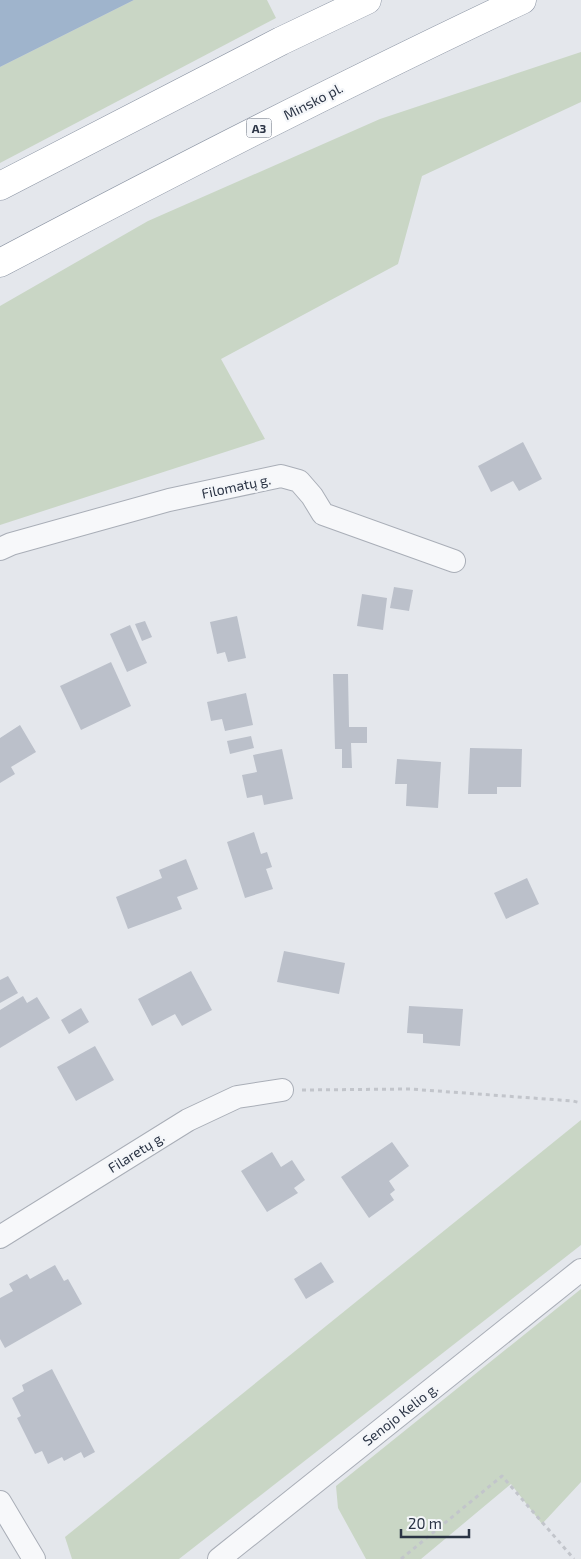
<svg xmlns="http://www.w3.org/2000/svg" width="581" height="1559" font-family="'Exo 2',sans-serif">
<rect width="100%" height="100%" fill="#e4e7ec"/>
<g fill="#c9d6c5">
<polygon points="134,0 267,0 276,18 0,163 0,67"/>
<polygon points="581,52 581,102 422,176 398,264 221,359 265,439 0,525 0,306 148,221 380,119"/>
<polygon points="581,1120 581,1245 179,1559 72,1559 65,1537"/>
<polygon points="581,1289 581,1482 542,1524 511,1484 421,1559 366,1559 338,1508 336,1486"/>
</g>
<polygon fill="#9fb4cc" points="0,0 134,0 0,67"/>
<g fill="#bbc0ca">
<polygon points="523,442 542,479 519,491 513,481 491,492 478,466"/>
<polygon points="394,587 413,590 409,611 390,608"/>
<polygon points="362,594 387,598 383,630 357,626"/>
<polygon points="237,616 246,658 228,662 225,652 217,654 210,622"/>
<polygon points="145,621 152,637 142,641 135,624"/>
<polygon points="130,625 147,663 127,672 110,634"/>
<polygon points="111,662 131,706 81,730 60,686"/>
<polygon points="333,674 348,674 349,727 367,727 367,743 351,743 352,768 342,768 342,749 335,749"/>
<polygon points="246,693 253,725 225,731 222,719 211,721 207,702"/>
<polygon points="20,725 36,752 11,767 15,774 0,783 0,738"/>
<polygon points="251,736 254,748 230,754 227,741"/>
<polygon points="470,748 522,749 521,787 497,787 497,794 468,794"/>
<polygon points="282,749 293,799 264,805 262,795 247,798 242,775 257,772 253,755"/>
<polygon points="397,759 441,762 438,808 406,806 407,784 395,784"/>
<polygon points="254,832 261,854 267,852 272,867 266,869 273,889 245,898 227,842"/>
<polygon points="186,859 198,889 177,897 182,909 128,929 116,897 162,878 159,870"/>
<polygon points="527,878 539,904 506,919 494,893"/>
<polygon points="284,951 345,963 339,994 277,982"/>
<polygon points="191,971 212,1010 182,1026 175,1014 152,1026 138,999"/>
<polygon points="8,976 18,993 0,1003 0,980"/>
<polygon points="23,996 27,1003 37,997 50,1018 0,1048 0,1010"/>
<polygon points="409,1006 463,1009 460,1046 423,1043 423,1034 407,1033"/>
<polygon points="81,1008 89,1022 69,1034 61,1020"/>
<polygon points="95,1046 114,1080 76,1101 57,1067"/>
<polygon points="392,1142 409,1166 389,1181 395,1190 390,1194 394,1200 369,1218 341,1177"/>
<polygon points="272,1152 281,1167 292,1160 305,1180 294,1188 298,1193 267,1212 241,1171"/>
<polygon points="321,1262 334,1282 306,1299 294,1279"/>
<polygon points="55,1265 64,1281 68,1279 82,1304 5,1348 0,1339 0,1298 13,1291 9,1284 27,1274 30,1279"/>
<polygon points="52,1369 95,1452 84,1458 81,1452 64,1461 62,1457 48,1464 42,1451 35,1454 17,1418 21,1416 12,1398 24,1391 22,1385"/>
</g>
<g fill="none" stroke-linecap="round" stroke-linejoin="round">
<g stroke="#a9aeb7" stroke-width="24">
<g id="minor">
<polyline points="0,549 11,544 169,500 281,476 299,481 312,496 323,514 454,561"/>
<polyline points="0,1237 188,1120 237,1097 282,1090"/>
<polyline points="0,1502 34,1559"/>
<polyline points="219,1559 581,1270"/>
</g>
</g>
<g stroke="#8b94a3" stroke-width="29">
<g id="trunk">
<polyline points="0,186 281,41 367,0"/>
<path d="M0 263C172 172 346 83 522 0"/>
</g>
</g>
<g stroke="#c2c5cb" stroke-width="3" stroke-dasharray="4 4" stroke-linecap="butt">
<polyline points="302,1090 410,1089 573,1101 581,1103"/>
<polyline points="401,1559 502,1476 574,1559"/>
</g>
<use href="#minor" stroke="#f7f8fa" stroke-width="22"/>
<use href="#trunk" stroke="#fff" stroke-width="28"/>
</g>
<g text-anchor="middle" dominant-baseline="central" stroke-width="4.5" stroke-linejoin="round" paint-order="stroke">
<rect fill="#f4f6f9" stroke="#676e7b" stroke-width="1" x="246.5" y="118.5" width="25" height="19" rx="4"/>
<g font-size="12" font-weight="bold" fill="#2b3445">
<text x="259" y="128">A3</text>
</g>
<g font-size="14" fill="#2b3445" stroke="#f4f6f9">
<text transform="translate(313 101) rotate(-27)">Minsko pl.</text>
<text transform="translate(236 486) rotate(-12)">Filomatų g.</text>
<text transform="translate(136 1152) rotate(-32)">Filaretų g.</text>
<text transform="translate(400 1414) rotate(-38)">Senojo Kelio g.</text>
</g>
</g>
<path d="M401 1529v8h68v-8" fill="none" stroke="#2b3445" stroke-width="2.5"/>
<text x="408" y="1529" font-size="15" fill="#2b3445" stroke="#f4f6f9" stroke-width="4" paint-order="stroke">20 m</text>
</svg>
